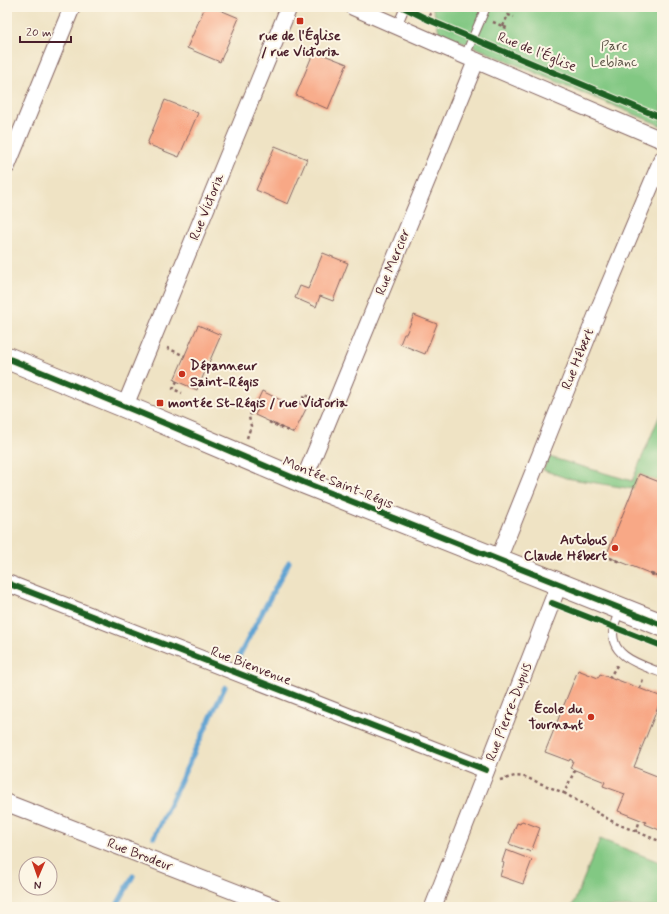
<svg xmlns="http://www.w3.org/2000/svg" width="669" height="914" font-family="Mynerve,sans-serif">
<rect width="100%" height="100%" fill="#fcf5e5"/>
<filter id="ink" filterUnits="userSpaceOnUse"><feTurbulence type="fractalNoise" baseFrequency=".025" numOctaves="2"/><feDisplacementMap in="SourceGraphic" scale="8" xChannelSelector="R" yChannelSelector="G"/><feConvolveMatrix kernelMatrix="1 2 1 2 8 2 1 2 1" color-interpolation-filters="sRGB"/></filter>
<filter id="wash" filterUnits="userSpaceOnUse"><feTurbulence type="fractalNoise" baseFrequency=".012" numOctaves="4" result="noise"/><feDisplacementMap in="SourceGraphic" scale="16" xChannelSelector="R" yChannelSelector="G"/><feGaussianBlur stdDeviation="0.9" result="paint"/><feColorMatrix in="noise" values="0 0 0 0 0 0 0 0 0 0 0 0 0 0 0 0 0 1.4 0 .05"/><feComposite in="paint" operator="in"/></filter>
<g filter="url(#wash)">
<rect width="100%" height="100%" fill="#efe3c4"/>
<g fill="#82c883" stroke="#667457">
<polygon points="432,7 662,7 662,126 439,32 436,18"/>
<polygon points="662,410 662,483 639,474 633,489 566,478 543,470 549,457 632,481"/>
<polygon points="600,839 662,863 662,907 572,907"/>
</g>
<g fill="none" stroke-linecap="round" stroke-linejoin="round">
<g stroke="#5ea2d2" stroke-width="5">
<polyline points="239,656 289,562"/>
<polyline points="154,837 225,687"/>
<polyline points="116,907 133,876"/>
</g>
</g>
<g id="blocks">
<g fill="#f8a886">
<polygon points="205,7 213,7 239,18 220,62 187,48"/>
<polygon points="314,51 347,64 328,109 296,95"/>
<polygon points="165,100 198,113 179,157 147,144"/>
<polygon points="275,146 307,159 288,204 256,190"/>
<polygon points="323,253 348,263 333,301 320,296 316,307 295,298 300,286 308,289"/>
<polygon points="414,315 437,324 425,354 400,344 404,334 406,334"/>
<polygon points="198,325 221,335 197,390 174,380"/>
<polygon points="262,391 291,405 293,401 307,407 294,433 255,415 261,403 257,402"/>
<polygon points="639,474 662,483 662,578 606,556"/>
<polygon points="578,670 598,678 600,674 615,680 615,679 662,697 634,767 662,778 662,831 645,824 646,822 618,811 625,794 603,786 605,782 570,768 573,761 570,759 569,761 545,752"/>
<polygon points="522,821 540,828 531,852 509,844 517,823 520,824"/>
<polygon points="506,850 532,860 523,884 500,876 504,863 502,862"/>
</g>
</g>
</g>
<g filter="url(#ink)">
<use href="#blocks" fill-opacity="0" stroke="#846461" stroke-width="1"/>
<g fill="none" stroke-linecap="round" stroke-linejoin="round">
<g stroke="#846461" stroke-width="10">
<g id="lane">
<polyline points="397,26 405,7"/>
<polyline points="465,56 486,7"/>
<path d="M620 609C618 615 615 621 614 627 607 656 641 665 662 673"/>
</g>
</g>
<g stroke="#846461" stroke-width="18">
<g id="street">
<polyline points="353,7 465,56 662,140"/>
<polyline points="7,166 72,7"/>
<polyline points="125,406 289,7"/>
<polyline points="303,482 476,61"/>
<polyline points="498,560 600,306 662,159"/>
<polyline points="7,583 486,770"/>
<polyline points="7,803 274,907"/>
<polyline points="433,907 559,584"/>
</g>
</g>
<g stroke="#846461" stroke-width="24">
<polyline id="secondary" points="7,358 143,414 303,482 662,625"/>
</g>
<g stroke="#846461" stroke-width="2.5" stroke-dasharray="3 3" stroke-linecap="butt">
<polyline points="428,7 434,25"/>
<polyline points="493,22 509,29"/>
<polyline points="503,26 508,15 514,17"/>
<polyline points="656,121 662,109"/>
<polyline points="167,348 185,356"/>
<polyline points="177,381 173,389 182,393"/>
<polyline points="300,404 305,395 312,398"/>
<polyline points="269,422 288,431"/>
<polyline points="247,438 251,426 249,417 257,402"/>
<polyline points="610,558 620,562"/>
<polyline points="651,574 662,578"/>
<polyline points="609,678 618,664"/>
<polyline points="640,688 643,679"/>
<polyline points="660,777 662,771"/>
<polyline points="500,780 515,776 525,777 564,793 575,770"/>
<polyline points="564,793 615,823 662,842"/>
<polyline points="636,832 640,820"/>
</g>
<use href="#lane" stroke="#fff" stroke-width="8"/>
<use href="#street" stroke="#fff" stroke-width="16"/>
<use href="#secondary" stroke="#fff" stroke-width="22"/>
<g stroke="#fcf5e5" stroke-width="8">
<g id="cycleway">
<polyline points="403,7 429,20 662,118"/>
<polyline points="7,358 143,414 303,482 662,625"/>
<polyline points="7,583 486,770"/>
<polyline points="552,603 662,646"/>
</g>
</g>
<use href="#cycleway" stroke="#1b5e20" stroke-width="6"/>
</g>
</g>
<g fill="#c8321e" stroke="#fcf5e5" stroke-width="1.5">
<rect x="296" y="17" width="8" height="8" rx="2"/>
<circle cx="182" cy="374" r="4"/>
<rect x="156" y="399" width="8" height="8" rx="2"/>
<circle cx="615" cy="548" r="4"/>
<circle cx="591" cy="717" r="4"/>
</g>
<g text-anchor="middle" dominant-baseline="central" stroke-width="4" stroke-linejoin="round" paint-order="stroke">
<g font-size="14" font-weight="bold" fill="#4a1f2b" stroke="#fcf5e5" text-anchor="start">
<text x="300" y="36" text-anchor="middle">rue de l'Église<tspan x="300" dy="16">/ rue Victoria</tspan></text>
<text x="190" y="366">Dépanneur<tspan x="190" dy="16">Saint-Régis</tspan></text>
<text x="168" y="403">montée St-Régis / rue Victoria</text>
<text x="607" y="540" text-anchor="end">Autobus<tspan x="607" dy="16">Claude Hébert</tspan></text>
<text x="583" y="709" text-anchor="end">École du<tspan x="583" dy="16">Tournant</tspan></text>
</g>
<g font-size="14" fill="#5b5245" stroke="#fcf5e5">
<text x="614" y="46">Parc<tspan x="614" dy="16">Leblanc</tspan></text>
</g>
<g font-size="14" fill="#4a1f2b" stroke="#fcf5e5">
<text transform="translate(537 52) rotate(22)">Rue de l'Église</text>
<text transform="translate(207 207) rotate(-68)">Rue Victoria</text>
<text transform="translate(393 262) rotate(-68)">Rue Mercier</text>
<text transform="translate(578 359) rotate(-68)">Rue Hébert</text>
<text transform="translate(338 483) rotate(22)">Montée Saint-Régis</text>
<text transform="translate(251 666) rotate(21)">Rue Bienvenue</text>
<text transform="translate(509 712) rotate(-69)">Rue Pierre-Dupuis</text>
<text transform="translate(140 855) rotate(21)">Rue Brodeur</text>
</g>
</g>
<rect width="669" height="914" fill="none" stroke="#fcf5e5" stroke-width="24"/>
<g transform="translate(38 876) rotate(182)"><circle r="19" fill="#fcf5e5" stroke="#b59f9b"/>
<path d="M0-3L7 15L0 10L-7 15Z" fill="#c8321e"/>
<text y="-6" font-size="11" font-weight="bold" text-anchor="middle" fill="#4a1f2b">N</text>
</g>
<path d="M20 36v6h51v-6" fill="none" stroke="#4a1f2b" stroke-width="2"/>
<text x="26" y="36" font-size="12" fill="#4a1f2b" stroke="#fcf5e5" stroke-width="3" paint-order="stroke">20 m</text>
</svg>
